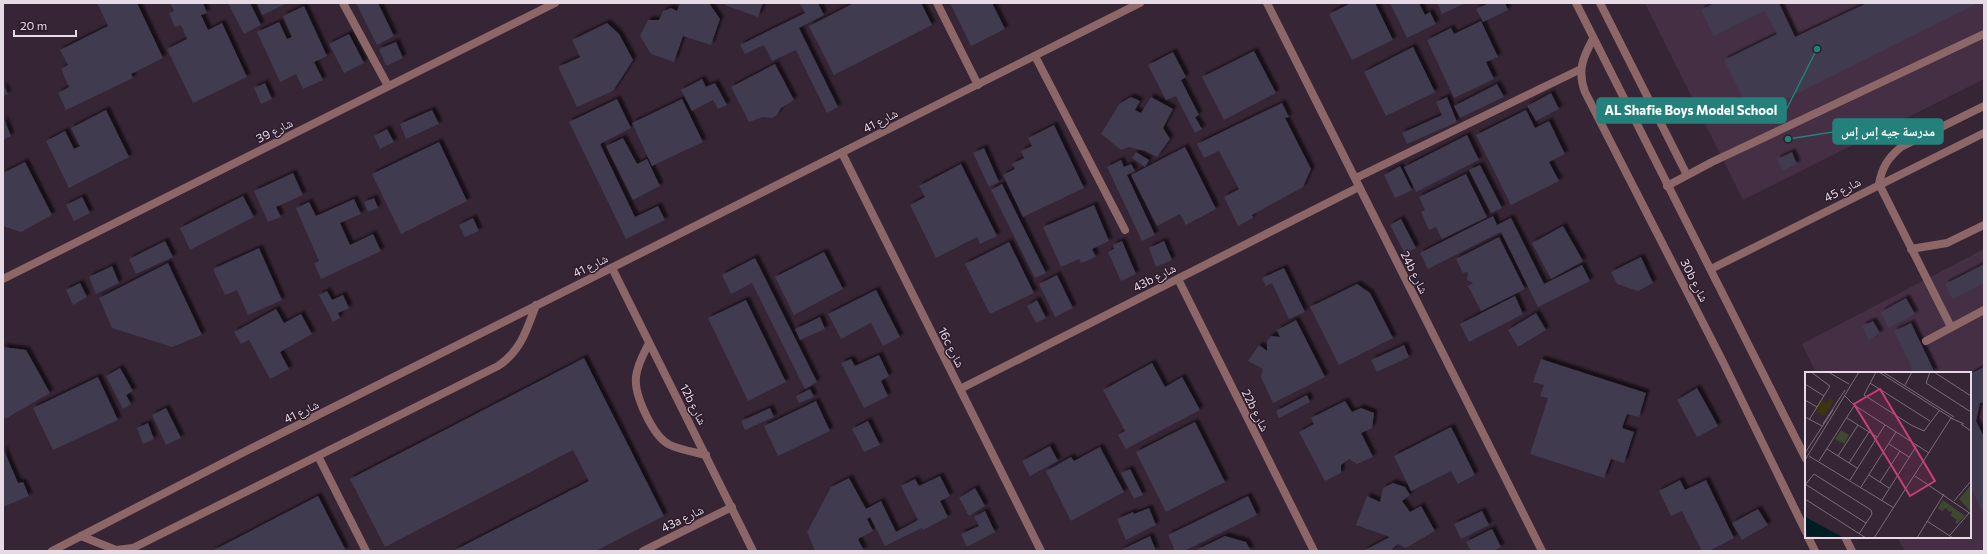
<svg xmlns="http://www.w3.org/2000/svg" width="1987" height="554" font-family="Commissioner,'Noto Naskh Arabic',sans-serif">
<defs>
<filter id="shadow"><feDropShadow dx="3.5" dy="-3.5" stdDeviation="1" flood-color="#0009"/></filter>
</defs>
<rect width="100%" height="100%" fill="#362535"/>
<g fill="#452f44">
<polygon points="1645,3 1984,3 1984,79 1743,200"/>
<polygon points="1984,249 1984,551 1905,551 1897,537 1970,537 1970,373 1816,373 1802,344"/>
</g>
<g fill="#403a4f" filter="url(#shadow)">
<polygon points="97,3 137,3 163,58 131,74 133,78 66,110 58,93 69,87 61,69 68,65 60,50 108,26"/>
<polygon points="170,3 203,3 207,13 201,15 208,30 222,23 247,77 193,103 167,49 187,39 181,25 175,27 169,13 174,11"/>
<polygon points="228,3 250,3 261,25 244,34"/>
<polygon points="257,3 288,3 262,15"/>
<polygon points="356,3 378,3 394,36 377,45"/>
<polygon points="680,3 709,3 720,19 711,45 683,36 674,62 651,54 640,36 648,20 659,20 663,11 671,8 677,11"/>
<polygon points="724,3 763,3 758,17 725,5"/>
<polygon points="803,3 818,3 824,15 799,28 838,107 827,113 796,50 772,61 764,45 745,54 740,45 805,13 800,4"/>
<polygon points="854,3 921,3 932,25 834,75 809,26"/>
<polygon points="950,3 992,3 1005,29 971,46"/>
<polygon points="1351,3 1375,3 1393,40 1352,60 1329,14"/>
<polygon points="1390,3 1419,3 1425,15 1430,12 1436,24 1407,38"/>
<polygon points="1437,3 1466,3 1442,14"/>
<polygon points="1489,3 1505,3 1508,10 1483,22 1476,9"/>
<polygon points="1714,3 1779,3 1795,37 1867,3 1978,3 1752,116 1724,60 1777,34 1765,11 1714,36 1701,10"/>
<polygon points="304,6 327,56 314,62 323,80 303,89 296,74 280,82 257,32 279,22 287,39 292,37 283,16"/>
<polygon points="1481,21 1498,57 1486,62 1494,79 1454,98 1427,40 1451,28 1454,34"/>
<polygon points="607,23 619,34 633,60 613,91 577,107 558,67 580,57 572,40"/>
<polygon points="349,34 364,63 344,73 329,44"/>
<polygon points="396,42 403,58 386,66 379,49"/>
<polygon points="1413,47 1435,92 1386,116 1364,72"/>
<polygon points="1254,51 1276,93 1224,120 1202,77"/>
<polygon points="1173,52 1186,77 1181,80 1199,115 1195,117 1202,129 1195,133 1176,96 1166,100 1148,65"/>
<polygon points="775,64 794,100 781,108 777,115 772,118 763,117 749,122 731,87"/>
<polygon points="702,79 706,87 715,83 727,105 718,109 713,100 692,111 681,90"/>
<polygon points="265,83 272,99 261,104 254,88"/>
<polygon points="3,84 8,94 3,96"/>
<polygon points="1497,84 1504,97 1460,118 1454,106"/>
<polygon points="1551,93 1559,109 1536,121 1527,106"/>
<polygon points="1131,97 1140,101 1135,110 1141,113 1151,97 1173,109 1163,128 1170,139 1157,157 1145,151 1129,147 1121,150 1101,134 1119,104"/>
<polygon points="1447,97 1457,122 1407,144 1402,133 1442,115 1436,102"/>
<polygon points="617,99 631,128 600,144 635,217 658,206 665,220 626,239 569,122"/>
<polygon points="682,99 703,142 652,166 632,123"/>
<polygon points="1282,103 1289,117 1285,118 1311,169 1303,187 1252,215 1253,218 1238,226 1224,197 1239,189 1219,151 1204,158 1197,144"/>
<polygon points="106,110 129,157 69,188 46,141 65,131 74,149 80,146 71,128"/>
<polygon points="432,110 439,124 406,139 400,124"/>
<polygon points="1526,110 1535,128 1549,121 1565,154 1549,162 1559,181 1511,205 1476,135"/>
<polygon points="3,117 11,136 3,140"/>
<polygon points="1054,125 1084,188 1023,217 1003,175 1015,169 1012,164 1024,158 1021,151 1032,146 1028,138"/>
<polygon points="387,129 394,142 380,149 374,136"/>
<polygon points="1467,135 1479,160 1416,192 1404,167"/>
<polygon points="623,138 637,164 647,159 660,186 633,200 606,146"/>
<polygon points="439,142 467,201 401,234 372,174"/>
<polygon points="1185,147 1216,209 1186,225 1180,214 1157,226 1131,175"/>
<polygon points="984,148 999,182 989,187 973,153"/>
<polygon points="1136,152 1149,160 1145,167 1132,158"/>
<polygon points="1792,152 1797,164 1783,171 1777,159"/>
<polygon points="1121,160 1124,167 1131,164 1135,171 1127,175 1155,235 1142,241 1107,167"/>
<polygon points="25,162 52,215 21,232 3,226 3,173"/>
<polygon points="961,164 997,236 980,244 977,237 936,258 910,205 925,197 919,186"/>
<polygon points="1480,165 1502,208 1491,213 1469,170"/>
<polygon points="1400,166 1412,190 1395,198 1384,175"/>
<polygon points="293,173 303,195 276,207 281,217 268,222 254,191"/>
<polygon points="1466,174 1487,217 1442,239 1436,227 1429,230 1421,212 1425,210 1419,197"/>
<polygon points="1002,184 1046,273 1035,278 991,190"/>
<polygon points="243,196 254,217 190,250 180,228"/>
<polygon points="82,197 90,213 74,221 66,205"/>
<polygon points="374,198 378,208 368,212 364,202"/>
<polygon points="354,199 361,214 340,223 350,245 373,234 381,251 321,279 314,263 319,261 296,208 309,202 316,216"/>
<polygon points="1094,205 1109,241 1092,249 1096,257 1081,263 1079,259 1061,267 1043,227"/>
<polygon points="1493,216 1497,225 1511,218 1544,284 1582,265 1590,281 1538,307 1501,232 1428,269 1420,253"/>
<polygon points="473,218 479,231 465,237 459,225"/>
<polygon points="1401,219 1416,248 1405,254 1390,225"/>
<polygon points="1563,226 1583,261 1551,279 1532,243"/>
<polygon points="1499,237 1525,289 1481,311 1468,286 1473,283 1467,280 1468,272 1463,273 1456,259"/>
<polygon points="165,241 173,257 136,274 129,259"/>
<polygon points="1122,241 1136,274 1121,281 1108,252 1114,249 1113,245"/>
<polygon points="1164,241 1172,260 1156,267 1149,248"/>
<polygon points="1009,242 1034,293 990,314 965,264"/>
<polygon points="259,248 282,300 248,315 237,290 225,295 213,269"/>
<polygon points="824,252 843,289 794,315 775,277"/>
<polygon points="1641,257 1653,283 1638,291 1617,284 1611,272"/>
<polygon points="755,258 817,382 805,389 752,283 731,294 722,275"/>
<polygon points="168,263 202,335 172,347 112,328 99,298"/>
<polygon points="1984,264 1984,283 1952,299 1945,284"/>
<polygon points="112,266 119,283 96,294 89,277"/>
<polygon points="1284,268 1305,312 1289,319 1272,283 1266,286 1262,278"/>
<polygon points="1057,275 1073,308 1055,317 1039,284"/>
<polygon points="80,283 87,297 73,305 66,290"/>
<polygon points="1357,284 1370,293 1393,338 1339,365 1310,307"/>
<polygon points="876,290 900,337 883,346 871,323 841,339 828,314"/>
<polygon points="327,291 332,300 343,295 349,308 338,313 340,318 333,322 319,295"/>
<polygon points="1515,296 1523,314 1469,342 1460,324"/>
<polygon points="1906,298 1915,314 1889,328 1881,312"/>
<polygon points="746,300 786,382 748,401 708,318"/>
<polygon points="1037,300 1046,318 1036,323 1027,306"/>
<polygon points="276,309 284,323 301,314 312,334 280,352 289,369 270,379 249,340 241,344 234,332"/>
<polygon points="1536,313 1546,330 1518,347 1508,330"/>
<polygon points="820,317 825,329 800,340 795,329"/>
<polygon points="1296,320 1325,377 1273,403 1261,377 1263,369 1248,361 1259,345 1267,351 1267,341 1271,336 1280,337 1277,330"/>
<polygon points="1873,321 1880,333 1869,340 1862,326"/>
<polygon points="1911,323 1935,373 1914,373 1894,331"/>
<polygon points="1404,345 1409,357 1377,372 1371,360"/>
<polygon points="3,347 26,350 50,393 5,419 3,414"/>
<polygon points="879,355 889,376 881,381 888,396 864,408 841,363 851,359 855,366"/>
<polygon points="584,358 664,516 596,551 453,551 589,481 573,450 385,547 350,479"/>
<polygon points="1541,359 1646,393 1639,417 1627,414 1622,428 1634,432 1624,463 1611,459 1604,478 1530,454 1548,398 1540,396 1544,385 1533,382"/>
<polygon points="1152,363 1165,387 1182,377 1200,410 1126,449 1118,435 1125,431 1103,390"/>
<polygon points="1984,367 1984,402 1980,403 1976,421 1984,437 1984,515 1970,486 1970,374"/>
<polygon points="120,368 133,391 126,395 131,404 123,409 106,376"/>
<polygon points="98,377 118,420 53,450 33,408"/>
<polygon points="1697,388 1718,426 1697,437 1677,400"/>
<polygon points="810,389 814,397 799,403 796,396"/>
<polygon points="1307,395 1310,402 1279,418 1276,411"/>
<polygon points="816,401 830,431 778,456 764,426"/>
<polygon points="1345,401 1352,412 1361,408 1374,413 1372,428 1361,433 1373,457 1357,464 1349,459 1341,465 1341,473 1325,481 1299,432 1314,424 1311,418"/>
<polygon points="166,408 181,438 166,445 152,415"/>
<polygon points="770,408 774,417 745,430 741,421"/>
<polygon points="868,421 880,445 864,452 852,429"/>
<polygon points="1195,422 1225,482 1166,512 1136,452"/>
<polygon points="148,423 154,439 143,444 137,428"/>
<polygon points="1451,427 1475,475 1458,484 1451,471 1411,491 1394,456"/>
<polygon points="1050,446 1058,461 1030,476 1022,461"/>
<polygon points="1100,447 1124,492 1071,521 1046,471 1071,457 1074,461"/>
<polygon points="3,448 18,483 23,482 29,496 3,507"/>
<polygon points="1130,469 1143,495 1134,499 1121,473"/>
<polygon points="940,476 950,496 940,501 948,517 923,530 922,528 885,546 870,517 867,519 873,531 858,539 864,551 815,551 807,532 831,487 849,478 866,509 881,501 896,532 918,520 901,486 915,479 919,486"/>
<polygon points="1680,480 1685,490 1706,480 1734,538 1709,551 1702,551 1682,511 1671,516 1659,491"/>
<polygon points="1393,483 1405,487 1410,495 1402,501 1410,512 1421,506 1435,531 1406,548 1398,544 1392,549 1393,551 1363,551 1390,537 1356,525 1367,496 1380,502 1383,488"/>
<polygon points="975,488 985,506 969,516 959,498"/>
<polygon points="318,496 346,551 212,551"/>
<polygon points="1248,496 1257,515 1184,551 1175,551 1168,535"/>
<polygon points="1149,508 1156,525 1126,540 1117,519 1133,512 1134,514"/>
<polygon points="1758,509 1768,525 1742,540 1732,523"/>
<polygon points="985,511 995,532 967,547 961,534 979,526 974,517"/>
<polygon points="1482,511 1489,525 1461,539 1454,524"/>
<polygon points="1492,529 1501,547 1494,551 1471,551 1466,542"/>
<polygon points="1150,536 1156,551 1119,551"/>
<polygon points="1225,536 1246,542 1251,551 1194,551"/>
</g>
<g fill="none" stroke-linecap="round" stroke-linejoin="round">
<g stroke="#8d6767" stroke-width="8">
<polyline points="343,3 388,86"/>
<polyline points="937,3 978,85"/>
<polyline points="1600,3 1687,175"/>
<polyline points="1035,56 1125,230"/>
<polyline points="1356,178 1581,69"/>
<polyline points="1667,186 1712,162 1984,34"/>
<polyline points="1911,249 1947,243 1984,225"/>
<path d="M1951 327 1879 184C1882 167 1888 158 1901 147L1984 106"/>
<polyline points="1926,341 1984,310"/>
<path d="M649 343C644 353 637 365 636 377 634 395 653 437 670 445 681 450 694 452 706 455"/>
<polyline points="318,456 366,551"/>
</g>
<g stroke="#8d6767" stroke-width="8">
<polyline points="1267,3 1542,551"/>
<polyline points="1576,3 1806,459"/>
<path d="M1593 39C1583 57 1577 71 1585 92L1723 362 1806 532"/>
<polyline points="842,153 1041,551"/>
<polyline points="612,268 753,551"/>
<polyline points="1711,269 1984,133"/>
<polyline points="3,279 555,3"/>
<polyline points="1178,279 1314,551"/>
<polyline points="960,389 1359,187"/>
<path d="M81 536 116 550 133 548 498 366C521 351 527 329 536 305"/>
<polyline points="1808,537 1815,551"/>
<polyline points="1845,537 1852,551"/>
<polyline points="52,551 250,449 1140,3"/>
<polyline points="643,551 732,507"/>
</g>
</g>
<g text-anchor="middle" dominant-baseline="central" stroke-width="3" stroke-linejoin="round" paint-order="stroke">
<g font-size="12" fill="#e6dae5" stroke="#2c1b2b">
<text transform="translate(880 120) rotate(-27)">شارع 41</text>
<text transform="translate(274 130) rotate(-27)">شارع 39</text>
<text transform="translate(1842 189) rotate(-27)">شارع 45</text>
<text transform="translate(590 265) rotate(-26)">شارع 41</text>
<text transform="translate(1415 272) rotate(63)">24b شارع</text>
<text transform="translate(1154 277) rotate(-27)">43b شارع</text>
<text transform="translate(1695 280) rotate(63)">30b شارع</text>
<text transform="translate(952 347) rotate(63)">16c شارع</text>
<text transform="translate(694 404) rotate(63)">12b شارع</text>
<text transform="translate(1256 410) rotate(63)">22b شارع</text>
<text transform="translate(301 411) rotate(-26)">شارع 41</text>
<text transform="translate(682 518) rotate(-26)">43a شارع</text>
</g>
</g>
<g transform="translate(1805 372)">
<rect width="166" height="166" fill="#362535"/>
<path d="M36 58 44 63 39 72 30 67ZM166 113V140L154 127ZM138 128 160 144 152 152 150 150 152 148 146 144 147 139 144 140 141 136 137 139 133 136Z" fill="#3e472f"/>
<path d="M24 26 29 29 19 45 10 39 17 28 21 31Z" fill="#3b3312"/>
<path d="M0 143 2 146 39 166 2 164Z" fill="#001d24"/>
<path fill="none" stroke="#001d24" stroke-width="2" d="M0 150 28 166"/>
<path fill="none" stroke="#7c6d7b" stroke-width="1" d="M23 0 44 12M71 0 59 23 106 53 119 59 134 39M74 0 148 47M78 0 149 45M125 0 121 11 166 40M129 0 166 24M65 11 125 49M0 12 19 24M100 13 107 0M40 24 49 33 124 81M0 28 12 35M0 45 17 54M42 46 72 65M4 48 25 14 6 0M18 52 40 18M156 52 166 59M84 72 104 85M22 77 52 96M0 81 28 38M4 84 89 136M33 84 53 53M0 88 54 0M14 89 49 34M44 91 64 60M64 103 84 116M110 104 166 142M45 108 80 53M75 110 95 79M0 112 61 151M0 113 9 102 66 138 67 142 54 162M56 115 91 60M0 127 61 166M77 128 112 73M149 129 166 109M122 149 148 166M145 163 164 141M69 166 146 46 159 52M112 166 139 122"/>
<path fill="#c93f77" fill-opacity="0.15" stroke="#c93f77" stroke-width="2" d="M75 17 130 109 105 124 49 32Z"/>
<rect width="166" height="166" fill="none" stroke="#e6dae5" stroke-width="2"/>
</g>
<path fill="none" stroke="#24807a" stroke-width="1.5" d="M1817 49L1786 110M1788 139L1833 132"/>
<g fill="#24807a" stroke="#2c1b2b" stroke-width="1.5">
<circle cx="1817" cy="49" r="4"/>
<circle cx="1788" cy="139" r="4"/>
</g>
<g fill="#24807a" stroke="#24807a" stroke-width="1.5">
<rect x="1597" y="98" width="189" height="25" rx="4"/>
<rect x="1833" y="119" width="110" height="25" rx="4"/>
</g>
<g font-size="13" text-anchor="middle" font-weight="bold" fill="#fff">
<text x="1691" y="115">AL Shafie Boys Model School</text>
<text x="1888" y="136">مدرسة جيه إس إس</text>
</g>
<rect width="1987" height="554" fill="none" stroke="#e6dae5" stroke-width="8"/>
<path d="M14 30v6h62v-6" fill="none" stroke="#e6dae5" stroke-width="2"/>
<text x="20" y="30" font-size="12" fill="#e6dae5" stroke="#2c1b2b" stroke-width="3" paint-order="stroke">20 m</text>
</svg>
